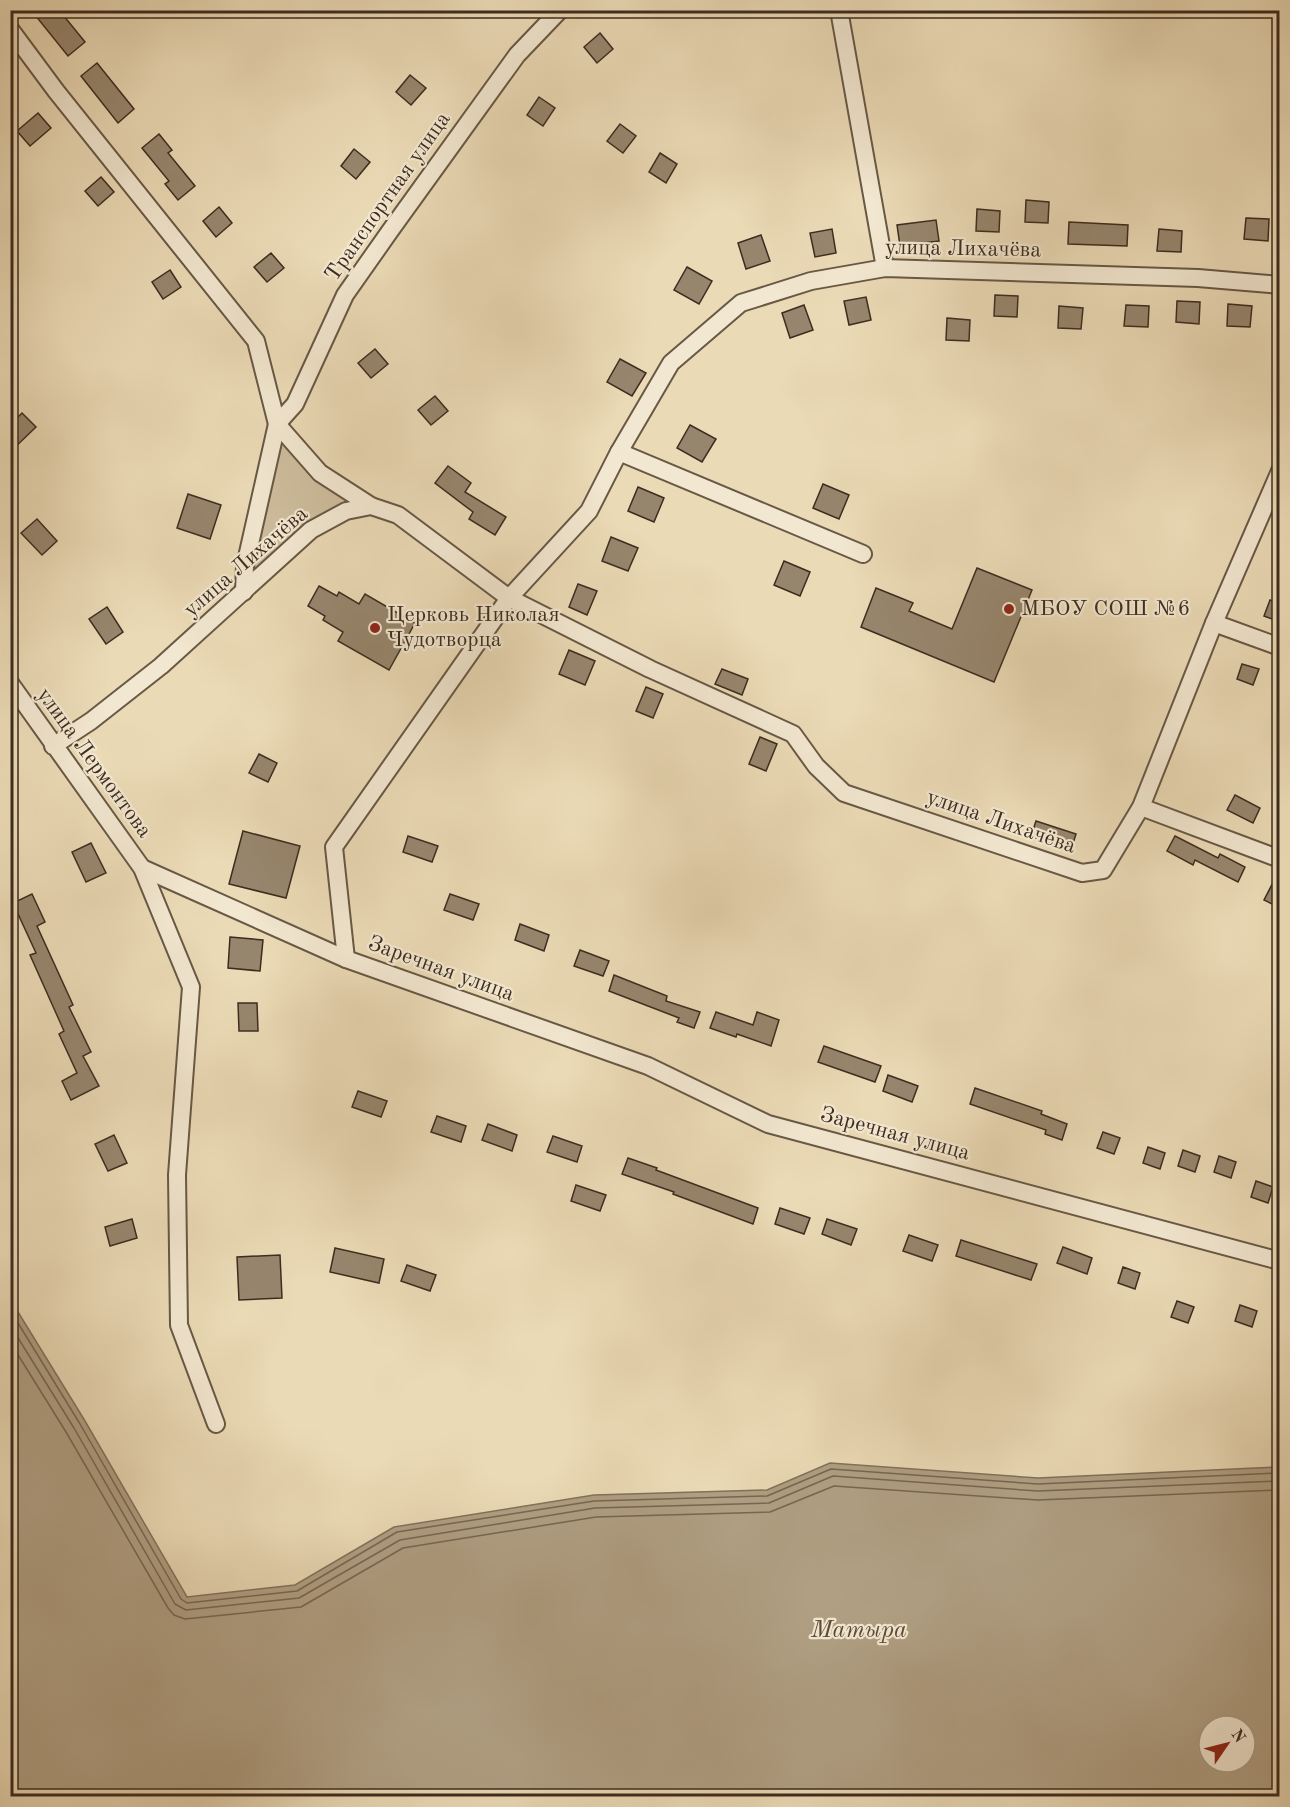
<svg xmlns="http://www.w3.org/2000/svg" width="1290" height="1807" font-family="'Old Standard TT',serif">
<rect width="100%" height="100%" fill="#ebdab6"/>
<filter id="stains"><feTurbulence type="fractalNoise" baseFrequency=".00333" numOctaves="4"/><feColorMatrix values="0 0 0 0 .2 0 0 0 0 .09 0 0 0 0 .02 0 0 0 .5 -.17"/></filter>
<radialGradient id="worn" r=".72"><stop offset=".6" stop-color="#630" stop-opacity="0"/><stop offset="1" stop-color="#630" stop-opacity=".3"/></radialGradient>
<polygon fill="#cdbc9c" stroke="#85745e" stroke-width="1.5" points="280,438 349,500 326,513 256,576 250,569"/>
<path fill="#b09f83" stroke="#82715b" stroke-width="1.5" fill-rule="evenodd" d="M10 1299 85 1421 187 1597 295 1585 394 1527 594 1495 767 1490 830 1463 1038 1478 1279 1467V1796H11ZM1209 1726H1245V1762H1209Z"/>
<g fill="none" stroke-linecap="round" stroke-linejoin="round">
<g stroke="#766651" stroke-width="1.5">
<polyline points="10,1310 80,1424 181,1599 187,1603 297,1591 397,1532 594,1501 767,1496 831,1469 1038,1484 1280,1473"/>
<polyline points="10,1325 74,1428 175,1604 186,1610 299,1598 400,1540 595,1508 769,1503 833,1476 1038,1491 1280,1481"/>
<polyline points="10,1342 66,1432 168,1608 174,1615 185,1619 301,1607 403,1548 596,1517 770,1512 834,1486 1038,1500 1280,1490"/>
</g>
</g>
<g fill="#97866e" stroke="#3d2c1f" stroke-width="1.5">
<polygon points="31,10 59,10 85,42 68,56"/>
<polygon points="600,33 613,49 597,63 584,47"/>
<polygon points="97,63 134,109 118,123 81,76"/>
<polygon points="410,75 426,88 411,105 396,92"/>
<polygon points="539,97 555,108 543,126 527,115"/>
<polygon points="38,113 51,128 30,146 17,131"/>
<polygon points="620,124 636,136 623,153 607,141"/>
<polygon points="159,134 172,150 168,153 195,186 178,200 165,184 169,181 142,148"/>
<polygon points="354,149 370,162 356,179 341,166"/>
<polygon points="660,153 677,164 666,183 649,172"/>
<polygon points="101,177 114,192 98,206 85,191"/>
<polygon points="1026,200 1049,202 1048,223 1025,222"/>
<polygon points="219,207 232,223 216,237 203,221"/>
<polygon points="977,209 1000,211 999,232 976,231"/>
<polygon points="1246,218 1269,219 1268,241 1244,239"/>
<polygon points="936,220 939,241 900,246 897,225"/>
<polygon points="1069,222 1128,225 1127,246 1068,244"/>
<polygon points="832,229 836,253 815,257 810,233"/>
<polygon points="1159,229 1182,231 1181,252 1157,251"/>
<polygon points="761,235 770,261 746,269 738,243"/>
<polygon points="271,253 284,268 267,282 254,267"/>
<polygon points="687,267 712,281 699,304 674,290"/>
<polygon points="170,270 181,287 163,299 152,282"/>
<polygon points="995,295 1018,296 1017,317 994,316"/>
<polygon points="866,297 871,320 849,325 844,301"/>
<polygon points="1177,301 1200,302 1199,324 1176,322"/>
<polygon points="1228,304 1252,306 1250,327 1227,326"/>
<polygon points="804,305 813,330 790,338 782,313"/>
<polygon points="1126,305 1149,306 1148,327 1124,326"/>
<polygon points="1059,306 1083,308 1081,329 1058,328"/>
<polygon points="947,318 970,320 969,341 946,340"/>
<polygon points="375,349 388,364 371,378 358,363"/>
<polygon points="620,359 646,373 632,396 607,382"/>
<polygon points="435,396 448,411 431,425 418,410"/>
<polygon points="22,413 36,427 10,452 10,425"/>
<polygon points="690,425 716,439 702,462 677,448"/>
<polygon points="448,466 471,483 465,492 506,517 495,535 469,519 473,512 435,483"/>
<polygon points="823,484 849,495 839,519 813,508"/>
<polygon points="638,487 664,498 654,522 628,511"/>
<polygon points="188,494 221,505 210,539 177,528"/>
<polygon points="37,519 57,541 42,555 21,533"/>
<polygon points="611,537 638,548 628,571 602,561"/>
<polygon points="784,561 810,572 800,596 774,585"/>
<polygon points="977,568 1032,590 994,682 861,627 876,588 913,603 909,611 952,629"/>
<polygon points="578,584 597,591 587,615 569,607"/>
<polygon points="319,586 337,596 339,592 359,604 365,594 415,623 389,670 338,641 343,632 323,620 325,616 308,606"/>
<polygon points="1270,600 1280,604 1280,622 1264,616"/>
<polygon points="107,607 123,632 106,644 89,619"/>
<polygon points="569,650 595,661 585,685 559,674"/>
<polygon points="1242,664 1259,669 1253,685 1237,679"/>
<polygon points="722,669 748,679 742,695 715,684"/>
<polygon points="646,687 663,694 653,718 636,711"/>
<polygon points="760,737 777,744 766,771 749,764"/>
<polygon points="259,754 277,763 268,782 249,773"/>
<polygon points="1235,795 1260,808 1253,823 1227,810"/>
<polygon points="1036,821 1076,834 1071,850 1031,836"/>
<polygon points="243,831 300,846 286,898 229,884"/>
<polygon points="408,836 438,846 432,862 403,852"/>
<polygon points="1175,836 1218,858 1220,854 1245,867 1238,882 1195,860 1193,865 1167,851"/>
<polygon points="91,843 106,873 86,882 72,852"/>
<polygon points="1280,869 1280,908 1264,900"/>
<polygon points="32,894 45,922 37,926 73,1005 69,1007 91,1052 83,1056 99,1086 71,1100 62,1081 77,1073 59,1034 64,1031 30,955 36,953 13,903"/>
<polygon points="450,894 479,904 473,920 444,910"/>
<polygon points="520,924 549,935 544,951 515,940"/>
<polygon points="230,937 263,940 260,971 228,968"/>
<polygon points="580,950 609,961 603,976 574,966"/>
<polygon points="614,975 667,996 666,1001 700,1012 694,1028 677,1022 679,1018 609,991"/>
<polygon points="238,1003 257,1003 258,1031 239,1031"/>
<polygon points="716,1012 753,1025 757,1012 779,1020 771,1046 737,1034 736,1037 710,1028"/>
<polygon points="824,1046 881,1066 875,1082 818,1062"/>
<polygon points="888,1075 918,1086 912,1102 883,1091"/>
<polygon points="975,1088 1042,1111 1041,1114 1067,1124 1062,1140 1045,1134 1046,1130 970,1104"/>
<polygon points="358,1091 387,1101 381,1117 352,1107"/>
<polygon points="437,1116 466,1126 461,1142 431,1132"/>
<polygon points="488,1124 517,1135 512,1151 482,1140"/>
<polygon points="1103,1132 1120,1138 1114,1154 1097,1148"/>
<polygon points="114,1135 127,1163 108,1171 95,1144"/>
<polygon points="553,1136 582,1146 577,1162 547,1152"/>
<polygon points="1148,1147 1165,1153 1160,1169 1143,1163"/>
<polygon points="1183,1150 1200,1156 1195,1172 1178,1166"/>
<polygon points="1219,1156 1236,1162 1231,1178 1214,1172"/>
<polygon points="628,1158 657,1168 656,1170 758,1208 753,1224 673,1194 674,1192 622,1174"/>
<polygon points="1256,1181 1273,1187 1268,1203 1251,1197"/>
<polygon points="576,1185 606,1195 600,1211 571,1201"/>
<polygon points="780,1208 810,1218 804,1234 775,1224"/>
<polygon points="132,1219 137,1238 110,1246 105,1227"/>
<polygon points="827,1219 857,1229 851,1245 822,1234"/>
<polygon points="909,1235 938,1245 932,1261 903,1251"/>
<polygon points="961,1240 1037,1264 1031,1280 956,1256"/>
<polygon points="1063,1247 1092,1258 1087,1274 1057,1263"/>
<polygon points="335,1248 384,1259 379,1283 330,1272"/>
<polygon points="280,1255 282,1298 239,1300 237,1257"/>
<polygon points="407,1265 436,1275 430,1291 401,1281"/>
<polygon points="1123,1267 1140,1273 1135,1289 1118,1283"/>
<polygon points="1177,1301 1194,1307 1188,1323 1171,1317"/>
<polygon points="1240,1305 1257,1311 1252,1327 1235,1321"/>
</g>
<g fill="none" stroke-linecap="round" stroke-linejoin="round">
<g stroke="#685845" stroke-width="20">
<g id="street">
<polyline points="839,10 885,268"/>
<polyline points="10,29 56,91 256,341 277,424 320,473 371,506"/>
<polyline points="619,452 863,554"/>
<polyline points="244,592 245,566 277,424 295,404 345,295 390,231 517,55 560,10"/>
<polyline points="1214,623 1280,647"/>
<polyline points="10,683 142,868 191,987 177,1175 179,1325 216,1424"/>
<polyline points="53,746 91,721 161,666 311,530 346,511 371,506 398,515 509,598 650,669 793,734 816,766 844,793 1082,873 1103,870 1141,807 1214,623 1280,471"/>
<polyline points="1141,807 1280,859"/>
<polyline points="142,868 346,959 648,1066 768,1124 1280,1261"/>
<polyline points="346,959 334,847 509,598 589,511 619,452 671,363 741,303 811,281 885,268 1198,278 1280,285"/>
</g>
</g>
<use href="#street" stroke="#f2e7d0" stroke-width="16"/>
</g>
<g fill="#8f2418" stroke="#f2e7d0" stroke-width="2">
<circle cx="1009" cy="609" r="6"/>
<circle cx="375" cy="628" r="6"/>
</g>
<g text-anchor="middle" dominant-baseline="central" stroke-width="4.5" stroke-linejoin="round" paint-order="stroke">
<g font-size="22" fill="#3d2c1f" stroke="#f2e7d0">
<text transform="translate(388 197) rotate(-55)">Транспортная улица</text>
<text transform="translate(963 249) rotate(1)">улица Лихачёва</text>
<text transform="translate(246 562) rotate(-41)">улица Лихачёва</text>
<text transform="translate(94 763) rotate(54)">улица Лермонтова</text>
<text transform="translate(1001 822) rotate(19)">улица Лихачёва</text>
<text transform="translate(441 969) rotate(20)">Заречная улица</text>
<text transform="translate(895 1134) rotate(15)">Заречная улица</text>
</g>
<g font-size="22" fill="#3d2c1f" stroke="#f2e7d0" text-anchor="start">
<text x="1021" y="609">МБОУ СОШ №6</text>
<text x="387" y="615">Церковь Николая<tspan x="387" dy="25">Чудотворца</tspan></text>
</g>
<g font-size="24" font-style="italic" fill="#5a4938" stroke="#f2e7d0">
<text x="859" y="1631">Матыра</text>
</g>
</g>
<rect width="1290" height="1807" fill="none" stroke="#ebdab6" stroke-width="36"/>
<rect x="12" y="12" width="1266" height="1783" fill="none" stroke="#3d2c1f" stroke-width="3"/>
<rect x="18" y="18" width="1254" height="1771" fill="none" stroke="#3d2c1f" stroke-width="1.5"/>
<g transform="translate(1227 1744) rotate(55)"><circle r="28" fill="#f2e7d0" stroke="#aa9c89" stroke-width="1.5"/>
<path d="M0-4.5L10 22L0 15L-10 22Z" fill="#8f2418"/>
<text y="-9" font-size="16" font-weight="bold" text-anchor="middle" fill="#3d2c1f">N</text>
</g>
<rect width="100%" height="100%" filter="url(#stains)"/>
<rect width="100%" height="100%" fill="url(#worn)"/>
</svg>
